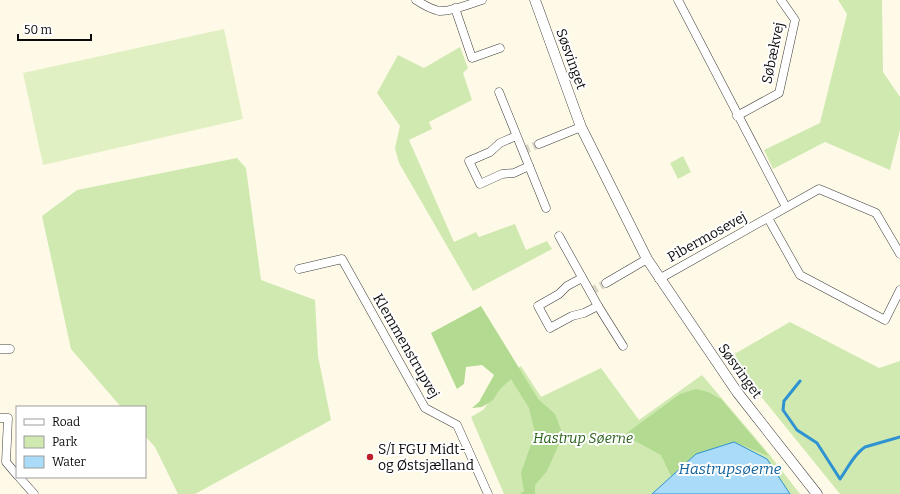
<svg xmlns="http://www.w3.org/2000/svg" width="900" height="494" font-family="Bitter,serif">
<rect width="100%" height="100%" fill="#fffae7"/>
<g fill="#cfe9b1">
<polygon points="838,0 882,0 883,72 900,97 900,130 890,170 825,142 773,169 764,150 820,123 847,14"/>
<polygon points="460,47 468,68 463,73 472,100 429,122 432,129 409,140 454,242 476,232 479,237 515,224 526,250 547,241 552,249 473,291 399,163 395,148 400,126 377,93 398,55 424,68"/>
<polygon points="683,156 691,172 678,179 670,163"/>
<polygon points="237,158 246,168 261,280 315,300 318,356 331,420 195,494 178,494 155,447 145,436 145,407 121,407 71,349 42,216 77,190"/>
<polygon points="790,322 879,368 900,361 900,494 840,494 729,357"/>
<polygon points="521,366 541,397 601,368 639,420 702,375 769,454 800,494 504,494 471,417 483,410 503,381"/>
</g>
<g fill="#b2da90">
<polygon points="481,306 538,399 555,414 563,435 547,471 535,485 535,494 520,494 524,491 521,473 535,433 529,408 511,379 500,389 493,400 482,407 472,408 479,402 494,375 482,365 466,367 464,384 457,389 431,333"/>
<polygon points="696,389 708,392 721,399 769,456 734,442 696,454 671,476 661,455 624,435 680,394"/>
</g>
<polygon fill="#e1f0c3" points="224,29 243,119 43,165 23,73"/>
<polygon fill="#aadbf8" stroke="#2f92d1" points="734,442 767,459 790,494 652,494 696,454"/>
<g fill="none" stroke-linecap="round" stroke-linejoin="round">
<path stroke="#2f92d1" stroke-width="3" d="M800 381 784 401 783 410 797 430 817 443 840 479C848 468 854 454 865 447L900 437"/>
<g stroke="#dad6c6" stroke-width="8" stroke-dasharray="8 4" stroke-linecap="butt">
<polyline points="522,151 539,144"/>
<polyline points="590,292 606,283"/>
</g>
<g stroke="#3d3d3d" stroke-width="9">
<g id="minor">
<path d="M416 0C422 4 431 9 439 11 451 12 470 4 482 0"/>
<polyline points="678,0 786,207"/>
<polyline points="455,8 472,58 500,48"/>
<polyline points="499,92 546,208"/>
<polyline points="737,116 779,93 795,20 781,0"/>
<polyline points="516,136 500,143 490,152 469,161 480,184 502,174 514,173 529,166"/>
<polyline points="539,144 581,127"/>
<polyline points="768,218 800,275 885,320 900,290"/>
<polyline points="559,236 598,306 623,346"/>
<polyline points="299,269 342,259 425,408 457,425 488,494"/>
<polyline points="582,278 567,286 559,294 538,306 550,328 572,316 584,313 598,306"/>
<polyline points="659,279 819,189 876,213 900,254"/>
<polyline points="606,283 647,259"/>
<polyline points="0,349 10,349"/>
<polyline points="0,418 8,418 6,462 17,475"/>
<polyline points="19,477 34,494"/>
</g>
</g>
<g stroke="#3d3d3d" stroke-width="11">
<polyline id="tertiary" points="535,0 581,127 647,259 737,392 817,494"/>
</g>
<use href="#minor" stroke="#fff" stroke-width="8"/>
<use href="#tertiary" stroke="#fff" stroke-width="10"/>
</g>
<circle fill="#bd1f28" stroke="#fff" stroke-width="1.5" cx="370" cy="457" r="4"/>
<g text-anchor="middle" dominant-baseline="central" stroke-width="4" stroke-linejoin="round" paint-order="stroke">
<g font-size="14" fill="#0a0a0a" stroke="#fff">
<text transform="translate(773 53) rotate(-78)">Søbækvej</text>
<text transform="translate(571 59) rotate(70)">Søsvinget</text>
<text transform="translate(707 237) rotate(-29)">Pibermosevej</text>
<text transform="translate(406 346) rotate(60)">Klemmenstrupvej</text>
<text transform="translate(740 371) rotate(54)">Søsvinget</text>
</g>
<g font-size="14" font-style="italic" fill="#29621a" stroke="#fff">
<text x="583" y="438">Hastrup Søerne</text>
</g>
<g font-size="14" fill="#0a0a0a" stroke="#fff" text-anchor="start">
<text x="378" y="449">S/I FGU Midt-<tspan x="378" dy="16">og Østsjælland</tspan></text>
</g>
<g font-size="15" font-style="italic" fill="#11629d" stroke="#fff">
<text x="730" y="469">Hastrupsøerne</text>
</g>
</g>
<rect x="16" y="406" width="130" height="72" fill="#ffffff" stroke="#9d9d9d"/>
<rect x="24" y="419" width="20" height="6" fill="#ffffff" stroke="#9d9d9d"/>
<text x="52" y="426" font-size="12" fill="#0a0a0a">Road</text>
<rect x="24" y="436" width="20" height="12" fill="#cfe9b1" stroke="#9d9d9d"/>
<text x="52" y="446" font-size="12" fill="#0a0a0a">Park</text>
<rect x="24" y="456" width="20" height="12" fill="#aadbf8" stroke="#9d9d9d"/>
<text x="52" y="466" font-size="12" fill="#0a0a0a">Water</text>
<path d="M18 34v6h73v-6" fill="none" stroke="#0a0a0a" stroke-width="2"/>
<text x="24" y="34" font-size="12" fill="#0a0a0a" stroke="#ffffff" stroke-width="3" paint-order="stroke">50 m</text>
</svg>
